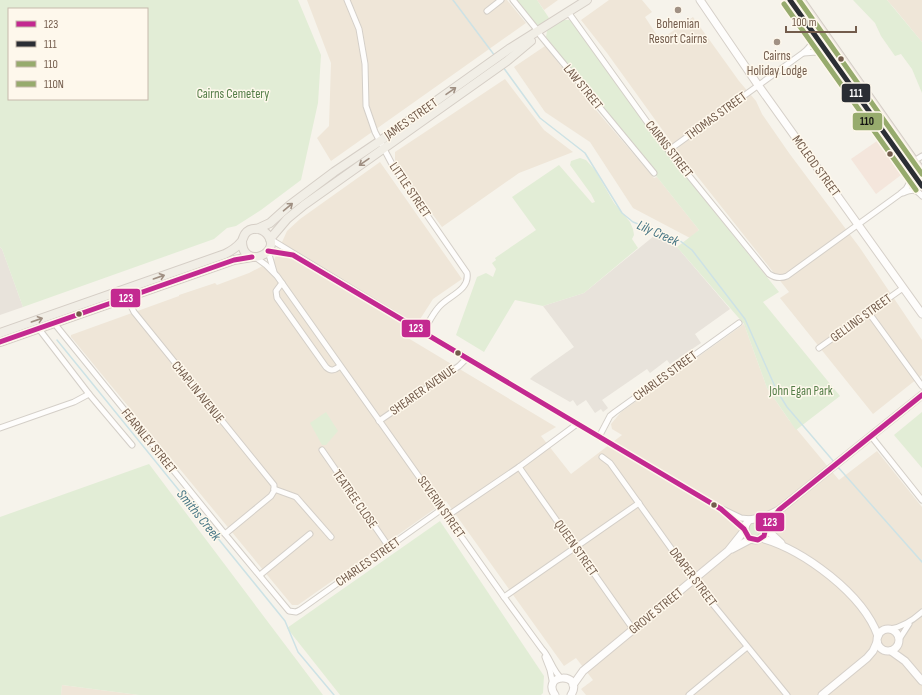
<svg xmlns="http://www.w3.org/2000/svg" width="922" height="695" font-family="'Sofia Sans Condensed',sans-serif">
<rect width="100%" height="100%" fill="#f6f3eb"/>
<g fill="#efe6d8">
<polygon points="307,0 507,0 526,23 331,161 317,138 329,126 331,63"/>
<polygon points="537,0 558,0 544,10"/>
<polygon points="609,0 642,0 652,12 645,17 660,40 693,17 739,81 756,101 762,114 789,153 860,248 922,340 922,375 873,414 780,298 789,292 682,157 607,53 581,20"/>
<polygon points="887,0 922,0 922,42 895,9"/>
<polygon points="545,46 595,109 654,178 657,177 699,230 690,238 633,208 590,142 545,112 514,67"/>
<polygon points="505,79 544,130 573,152 519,173 442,227 395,164 395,152"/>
<polygon points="380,162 462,279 433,299 408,338 556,427 541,436 571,474 622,435 612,429 611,424 621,412 744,324 767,388 789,420 839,480 877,451 922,507 922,695 586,695 581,689 593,680 576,658 564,666 446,501 298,605 292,605 71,337 71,335 179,296 179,295 215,283 217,285 249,273 274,260 287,231 300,219"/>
<polygon points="62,685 139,695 61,695"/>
</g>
<polygon fill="#f4e6dc" points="877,141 901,175 876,194 851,159"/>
<g fill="#e8e3db">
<polygon points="654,236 668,241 677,247 730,309 695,334 701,343 670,364 667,360 650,373 647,369 602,400 608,408 603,412 601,409 595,413 586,400 577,406 573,400 570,402 530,379 533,376 574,347 543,306 584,293"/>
<polygon points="0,247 2,249 23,307 0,315"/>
</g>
<g fill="#e2edd6" fill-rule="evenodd">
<path d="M0 0H298L321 55 318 103 301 180 261 210 236 226 227 228 214 239 23 307 2 249 0 247ZM9 9H147V99H9Z"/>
<polygon points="515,0 537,0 549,18 537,27"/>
<polygon points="853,0 887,0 922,42 922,93 912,69 901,54 895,56 881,36 875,23"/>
<polygon points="561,20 569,20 572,21 659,143 779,292 763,302 840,396 796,430 767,388 744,324 677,247 699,230 546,37 547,31"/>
<polygon points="580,158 586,160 595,170 614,203 630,222 633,229 634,235 632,239 638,248 584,293 543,306 515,300 484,352 456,335 477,277 486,273 493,277 496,269 492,263 496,260 495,258 536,230 512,197 559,165 592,203 595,202 591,194 570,165 571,161"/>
<polygon points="326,412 338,431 326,445 322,445 310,423"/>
<polygon points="922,412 922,468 894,435"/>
<polygon points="149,464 323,695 139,695 62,685 61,695 0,695 0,517"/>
<polygon points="440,521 544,676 543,693 541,695 340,695 287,628"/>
<circle cx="755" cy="529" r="6"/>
</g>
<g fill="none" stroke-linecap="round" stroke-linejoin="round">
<g stroke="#cde2e5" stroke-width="1.5">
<polyline points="453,0 495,56"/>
<polyline points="503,67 540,118 585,153 622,213 633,222 679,240 692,250 745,319 777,391 787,407 835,463"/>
<polyline points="57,340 285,621 298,652 334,695"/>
<polyline points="837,466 922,562"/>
</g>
<g stroke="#d4cfc8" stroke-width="7">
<g id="street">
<path d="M347 0 359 29 365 64 366 106 375 132 393 166 467 273C470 291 447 296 438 308 432 315 428 324 423 332"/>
<polyline points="513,0 538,31"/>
<polyline points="487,11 501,0"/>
<path d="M568 12 660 140 769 274C775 278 780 279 787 276L900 194 906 189 914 175"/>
<polyline points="540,35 654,173"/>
<polyline points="804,53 816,52 823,54 835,72 842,77"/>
<path d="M669 150 803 53C810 47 813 44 813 34"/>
<polyline points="914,161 922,156"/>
<path d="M903 193C911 190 916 188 922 196"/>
<polyline points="270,239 423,332 716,506 741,518 751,519"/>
<polyline points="268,251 274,272"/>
<polyline points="268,251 290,254"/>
<path d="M255 257 266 265 277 276 504 597 542 649C550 657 552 670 561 678"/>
<path d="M282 283 276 291 277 298 326 367C331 372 335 370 340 366"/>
<polyline points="126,296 134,312 274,485 274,491 271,496 225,534"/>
<polyline points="869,313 922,386"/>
<polyline points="54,323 225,534 289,611 296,612 300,610 442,509"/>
<polyline points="39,329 89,394 132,445"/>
<polyline points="819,348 903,288"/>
<polyline points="379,421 459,366 467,358"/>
<polyline points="0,428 74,402 89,394"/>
<polyline points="871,436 922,500"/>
<polyline points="599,437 610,416 615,412 739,323"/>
<polyline points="322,450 389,547"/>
<polyline points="602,457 610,463 698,586 787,695"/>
<polyline points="519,467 633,629"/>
<polyline points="274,489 296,497 331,537"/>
<polyline points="727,514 744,529"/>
<polyline points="447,516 519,467 577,424"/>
<polyline points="260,575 310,534"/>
<polyline points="504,597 639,503"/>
<path d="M890 629C903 627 912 621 922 612"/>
<polyline points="900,638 909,624"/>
<polyline points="545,657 550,670 553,685"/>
<polyline points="689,695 747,647"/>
</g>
</g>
<g stroke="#d6d0c9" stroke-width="9">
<g id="secondary">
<polyline points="700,0 758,85 922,314"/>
<path d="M758 519 765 524 766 533C757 549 736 534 749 520L765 517 779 510 922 395"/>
<polyline points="766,529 781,543"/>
<path d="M761 538C804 550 863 594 878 636"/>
<polyline points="732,549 751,539"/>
<circle cx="888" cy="640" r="11"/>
<polyline points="891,651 905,661 922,681"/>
<polyline points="573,685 583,671 728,551 744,531"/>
<path d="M555 695C540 673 585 672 571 695"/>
<polyline points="822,695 867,658 873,651 877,642"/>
</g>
</g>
<g stroke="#d5cec6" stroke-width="10">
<g id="primary">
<polyline points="257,229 270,223 290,205 334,172 380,141 509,49 587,0"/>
<polyline points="270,239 287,219 304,205 507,61 531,41"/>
<path d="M0 333 225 254C231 251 237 247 241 242 243 240 243 237 245 234 250 227 261 227 267 234 284 253 242 271 242 241"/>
<polyline points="0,342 234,260 252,257"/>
</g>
</g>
<g stroke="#d5cec6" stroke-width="11">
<g id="highway">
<polyline points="790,0 922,186"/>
<polyline points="800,0 922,173"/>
</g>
</g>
<use href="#street" stroke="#fefdfc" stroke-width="5"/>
<use href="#secondary" stroke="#fefdfc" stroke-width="7"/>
<use href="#primary" stroke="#f1eee6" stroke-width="8"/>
<use href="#highway" stroke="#f0e9e4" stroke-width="9"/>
<g stroke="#fef8ec" stroke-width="8">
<g id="bus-1">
<polyline points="268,251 293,255 721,509 744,529 749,538 758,540 764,536 766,527 779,510 922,395"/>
<polyline points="0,342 234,260 252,257"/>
</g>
</g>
<g stroke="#fef8ec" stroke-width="8">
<polyline id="bus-2" points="790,0 922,186"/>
</g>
<g stroke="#fef8ec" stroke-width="8">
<polyline id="bus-3" points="784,4 916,190"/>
</g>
<g stroke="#fef8ec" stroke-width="8">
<polyline id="bus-4" points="799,0 922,174"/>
</g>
<use href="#bus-1" stroke="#c32990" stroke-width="5"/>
<use href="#bus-2" stroke="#2b2e34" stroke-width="5"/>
<use href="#bus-3" stroke="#97ab6d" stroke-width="5"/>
<use href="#bus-4" stroke="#97ab6d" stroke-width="5"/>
</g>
<defs><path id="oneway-shaft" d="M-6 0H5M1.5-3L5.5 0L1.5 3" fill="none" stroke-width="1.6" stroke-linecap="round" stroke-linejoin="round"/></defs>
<g stroke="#9f8f82">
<use href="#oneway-shaft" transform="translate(451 91) rotate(-35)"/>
<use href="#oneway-shaft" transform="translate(364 162) rotate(145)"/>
<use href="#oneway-shaft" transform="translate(288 207) rotate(-40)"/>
<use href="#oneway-shaft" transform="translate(159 277) rotate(-19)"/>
<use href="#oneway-shaft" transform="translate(37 320) rotate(-19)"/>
</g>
<g fill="#a19184" stroke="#fef8ec" stroke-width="1.5">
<circle cx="678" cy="10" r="4"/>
<circle cx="777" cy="42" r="4"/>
</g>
<g fill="#735c4c" stroke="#fef8ec" stroke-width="1.5">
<circle cx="841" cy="59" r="3.5"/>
<circle cx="890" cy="154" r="3.5"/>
<circle cx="79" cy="314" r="3.5"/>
<circle cx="458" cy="353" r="3.5"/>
<circle cx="714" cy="505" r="3.5"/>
</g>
<g text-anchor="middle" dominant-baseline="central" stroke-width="3" stroke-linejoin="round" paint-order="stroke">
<g font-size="13" fill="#735c4c" stroke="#fef8ec">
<text x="678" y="24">Bohemian<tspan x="678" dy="15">Resort Cairns</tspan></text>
<text x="777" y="56">Cairns<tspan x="777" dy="15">Holiday Lodge</tspan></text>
</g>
<g font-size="13" fill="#735c4c" stroke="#fef8ec">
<text transform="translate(583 87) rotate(51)">LAW STREET</text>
<text transform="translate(716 116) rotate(-36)">THOMAS STREET</text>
<text transform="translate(411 119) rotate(-35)">JAMES STREET</text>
<text transform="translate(669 149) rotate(52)">CAIRNS STREET</text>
<text transform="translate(816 166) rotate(54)">MCLEOD STREET</text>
<text transform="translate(410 190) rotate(56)">LITTLE STREET</text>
<text transform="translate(861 318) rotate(-36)">GELLING STREET</text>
<text transform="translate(665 376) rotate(-36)">CHARLES STREET</text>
<text transform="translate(423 390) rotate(-35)">SHEARER AVENUE</text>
<text transform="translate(198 392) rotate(51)">CHAPLIN AVENUE</text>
<text transform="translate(149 441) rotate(51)">FEARNLEY STREET</text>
<text transform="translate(355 499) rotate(55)">TEATREE CLOSE</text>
<text transform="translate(441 507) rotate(55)">SEVERIN STREET</text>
<text transform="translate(576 548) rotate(55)">QUEEN STREET</text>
<text transform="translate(368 562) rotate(-35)">CHARLES STREET</text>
<text transform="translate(693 577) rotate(53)">DRAPER STREET</text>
<text transform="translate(656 611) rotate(-39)">GROVE STREET</text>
</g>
<g font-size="13" fill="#547d47" stroke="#fef8ec">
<text x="233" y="94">Cairns Cemetery</text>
<text x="801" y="391">John Egan Park</text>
</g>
<g font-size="14" font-style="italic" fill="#477685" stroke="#fef8ec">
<text transform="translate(658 233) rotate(24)">Lily Creek</text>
<text transform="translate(199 515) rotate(51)">Smiths Creek</text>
</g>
</g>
<g stroke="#fef8ec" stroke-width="1.5">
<rect x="841" y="83" width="30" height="20" rx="4" fill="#2b2e34"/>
<rect x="852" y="112" width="31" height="19" rx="4" fill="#97ab6d"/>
<rect x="110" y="288" width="31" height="20" rx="4" fill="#c32990"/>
<rect x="401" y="319" width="30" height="19" rx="4" fill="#c32990"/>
<rect x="755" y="512" width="30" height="20" rx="4" fill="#c32990"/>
</g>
<g font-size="11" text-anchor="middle" font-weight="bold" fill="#fff">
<text x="856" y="97">111</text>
<text x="126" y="302">123</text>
<text x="416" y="332">123</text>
<text x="770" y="526">123</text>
</g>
<g font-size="11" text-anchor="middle" font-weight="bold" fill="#111">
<text x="867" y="125">110</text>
</g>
<rect x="8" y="8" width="140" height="92" fill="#fef8ec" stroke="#c6baac"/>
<rect x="16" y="21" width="20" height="6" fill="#c32990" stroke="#c6baac"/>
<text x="44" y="28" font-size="12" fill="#735c4c">123</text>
<rect x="16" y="41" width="20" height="6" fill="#2b2e34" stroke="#c6baac"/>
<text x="44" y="48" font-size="12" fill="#735c4c">111</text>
<rect x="16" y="61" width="20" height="6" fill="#97ab6d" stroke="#c6baac"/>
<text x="44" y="68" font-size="12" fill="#735c4c">110</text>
<rect x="16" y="81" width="20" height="6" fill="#97ab6d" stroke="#c6baac"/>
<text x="44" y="88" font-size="12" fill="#735c4c">110N</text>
<path d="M786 26v6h70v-6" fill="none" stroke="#735c4c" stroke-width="2"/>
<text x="792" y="26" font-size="12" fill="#735c4c" stroke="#fef8ec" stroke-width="3" paint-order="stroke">100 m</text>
</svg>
